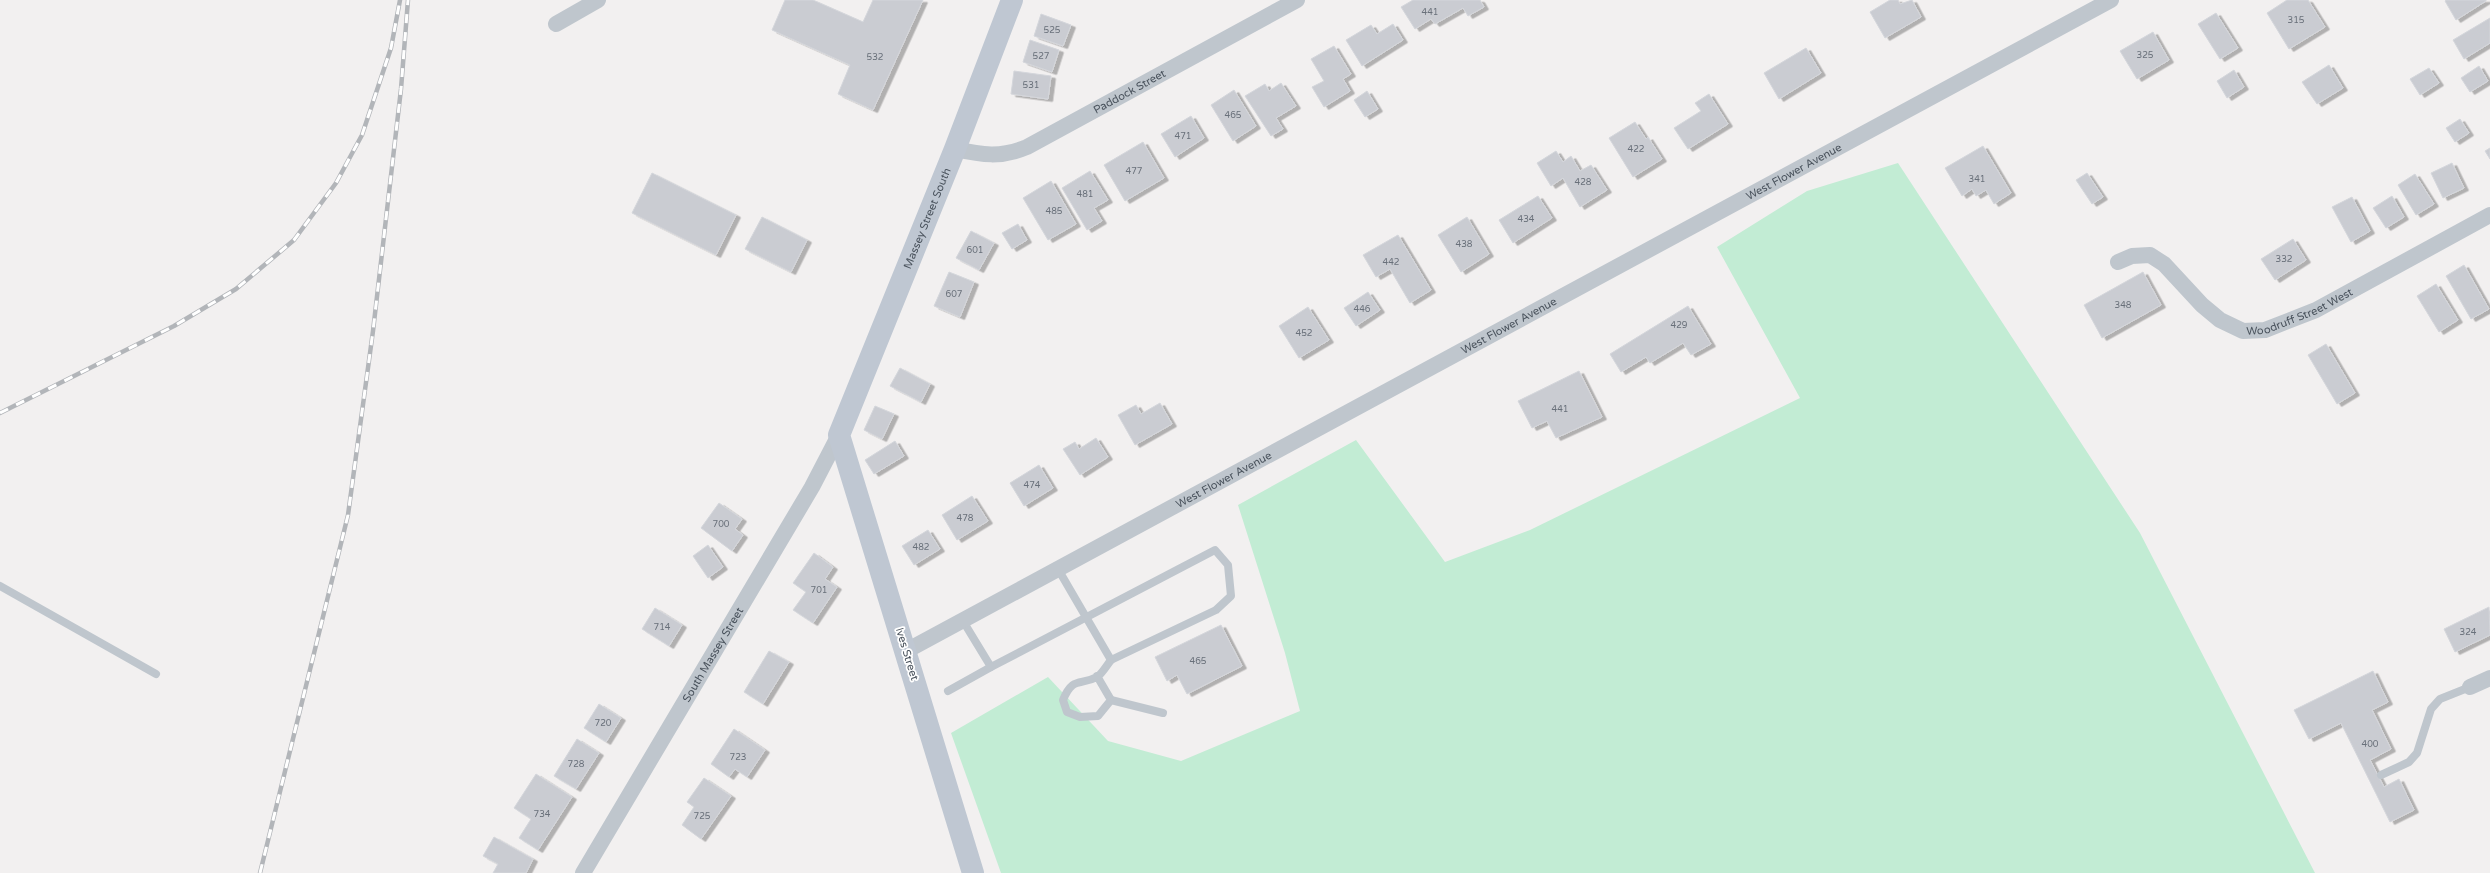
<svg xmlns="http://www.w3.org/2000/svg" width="2490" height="873" font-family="'Varela Round',sans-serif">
<defs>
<filter id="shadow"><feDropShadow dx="4.5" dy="2.5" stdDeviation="0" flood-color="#0004"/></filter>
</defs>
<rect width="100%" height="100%" fill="#f2f0f0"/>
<polygon fill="#c2ecd4" points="1898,163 2140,533 2315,873 1001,873 951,733 1048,677 1108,741 1181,761 1300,711 1285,653 1238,505 1356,440 1445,562 1530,530 1800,398 1717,247 1807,191"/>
<g fill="#caccd2" stroke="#d4d6db" filter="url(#shadow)">
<polygon points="785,0 813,0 863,22 873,0 923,0 873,110 838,94 850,65 772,30"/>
<polygon points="1413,0 1480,0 1484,7 1468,16 1463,8 1435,24 1431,19 1415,29 1401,7"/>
<polygon points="1890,0 1898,0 1900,4 1912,0 1921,17 1885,38 1870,12"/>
<polygon points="2287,0 2308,0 2325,27 2289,49 2267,13"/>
<polygon points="2446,0 2486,0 2486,1 2456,20 2445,1"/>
<polygon points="2216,13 2238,48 2220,59 2198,24"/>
<polygon points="1041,14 1071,25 1063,46 1034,36"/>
<polygon points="2490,18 2490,43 2464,59 2453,40"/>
<polygon points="1393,24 1403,40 1362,66 1346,40 1371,25 1377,34"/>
<polygon points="2153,32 2169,60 2137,79 2120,51"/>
<polygon points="1030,40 1059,50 1052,72 1023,62"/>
<polygon points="1334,46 1351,74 1343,79 1350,91 1324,107 1312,87 1324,81 1311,59"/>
<polygon points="1806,48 1821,73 1779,99 1764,73"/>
<polygon points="2329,65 2343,88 2317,104 2302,82"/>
<polygon points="2479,66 2488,81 2470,92 2461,78"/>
<polygon points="2429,68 2439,83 2420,95 2410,79"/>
<polygon points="2234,70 2244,87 2227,98 2217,81"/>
<polygon points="1014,71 1051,76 1048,99 1011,94"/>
<polygon points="1281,83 1296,106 1276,118 1283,129 1271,136 1245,96 1265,84 1269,91"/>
<polygon points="1234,90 1256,126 1233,141 1211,105"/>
<polygon points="1367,91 1378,109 1365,117 1354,100"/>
<polygon points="1709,94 1728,124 1688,149 1674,128 1701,111 1695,103"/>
<polygon points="1191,116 1204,138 1175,157 1161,134"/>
<polygon points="2460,119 2469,133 2455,142 2446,128"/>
<polygon points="1635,122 1646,139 1648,137 1662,159 1633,177 1609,138"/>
<polygon points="1143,142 1164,178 1125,201 1104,165"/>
<polygon points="1983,146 2011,193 1994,204 1986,190 1976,196 1972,189 1962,196 1945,168"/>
<polygon points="2490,148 2490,159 2485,151"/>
<polygon points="1556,151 1563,162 1571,156 1580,171 1591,165 1607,190 1580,207 1563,178 1551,186 1537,163"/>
<polygon points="2452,163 2464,188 2443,198 2431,173"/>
<polygon points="1090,171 1108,200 1094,208 1102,221 1087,230 1062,188"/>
<polygon points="652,173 736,215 716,255 632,213"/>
<polygon points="2087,173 2103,197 2092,204 2076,180"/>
<polygon points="2415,174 2434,204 2416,215 2398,185"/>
<polygon points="1051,181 1076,224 1048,240 1023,198"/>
<polygon points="1538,196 1552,218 1513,243 1499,220"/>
<polygon points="2392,196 2404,217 2386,228 2373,208"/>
<polygon points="2352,197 2370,231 2351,242 2332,207"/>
<polygon points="762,217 807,240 791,272 745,249"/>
<polygon points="1467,217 1489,254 1461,272 1438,235"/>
<polygon points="1018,224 1027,240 1012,249 1002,233"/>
<polygon points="971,231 994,243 979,270 956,258"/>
<polygon points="1398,235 1431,290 1410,303 1390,269 1376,277 1363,255"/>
<polygon points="2293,239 2306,260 2275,280 2261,259"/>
<polygon points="2464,265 2489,309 2471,319 2446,276"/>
<polygon points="949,272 974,282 960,317 934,306"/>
<polygon points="2143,272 2161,305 2102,338 2084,305"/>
<polygon points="2436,284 2458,320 2439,332 2417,296"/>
<polygon points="1368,292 1380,310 1356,326 1344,308"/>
<polygon points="1688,306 1711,344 1691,355 1683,343 1650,363 1646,357 1621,372 1610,354"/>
<polygon points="1308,307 1329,340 1299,358 1279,326"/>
<polygon points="2326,344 2355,393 2337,404 2308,355"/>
<polygon points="900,368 930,384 921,402 890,386"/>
<polygon points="1579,371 1602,417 1556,438 1547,421 1532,428 1518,401"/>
<polygon points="1160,403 1172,424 1135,445 1118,415 1136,405 1141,414"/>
<polygon points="875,406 894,414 882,439 864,430"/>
<polygon points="1096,438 1108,457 1080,475 1063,449 1075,442 1079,449"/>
<polygon points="895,441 904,456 874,474 865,460"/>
<polygon points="1039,465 1053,488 1024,506 1010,483"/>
<polygon points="972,496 988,521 957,540 942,515"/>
<polygon points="719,503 742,519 735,529 743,535 732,551 701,528"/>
<polygon points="928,530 940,549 914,565 902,546"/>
<polygon points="708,545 723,567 708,578 693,556"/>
<polygon points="814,553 833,567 825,579 837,587 813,623 793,610 806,592 793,583"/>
<polygon points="2489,607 2490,635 2455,652 2444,629"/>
<polygon points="655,608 682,625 669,646 642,629"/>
<polygon points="1221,625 1242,666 1187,694 1177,675 1167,681 1155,657"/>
<polygon points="769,651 789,662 763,704 744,692"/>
<polygon points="2373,671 2388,702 2372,710 2391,749 2370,760 2384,787 2399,779 2414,810 2390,822 2341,723 2309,739 2294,710"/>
<polygon points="599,704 621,718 606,742 584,728"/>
<polygon points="734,729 765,750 747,777 735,769 729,777 711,764"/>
<polygon points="577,739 599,753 576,789 554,776"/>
<polygon points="536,774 572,797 538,850 519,838 531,819 514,808"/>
<polygon points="704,778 731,796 701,839 682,825 694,807 687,802"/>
<polygon points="494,837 533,859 526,873 493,873 498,864 483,856"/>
</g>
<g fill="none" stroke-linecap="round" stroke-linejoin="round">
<g stroke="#bfc6cd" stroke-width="8">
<polyline points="0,586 156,674"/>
<polyline points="963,621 991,667 1215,550 1228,565 1231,596 1216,610 1111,660 1058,569"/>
<path d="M1097 676 1111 700 1098 716 1080 717 1067 712 1063 700C1073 676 1080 686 1097 677 1102 674 1107 665 1111 660"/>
<polyline points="948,691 991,667"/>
<polyline points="1111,700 1163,713"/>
<polyline points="2381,775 2409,762 2417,753 2431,709 2440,699 2470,687"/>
</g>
<g stroke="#bfc6cd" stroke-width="16">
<polyline points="556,24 598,0"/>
<path id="s1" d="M955 149C982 155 1001 158 1027 147L1297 0"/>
<path id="s2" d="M2118 262 2132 256 2150 255 2164 264 2202 305 2220 320 2243 331 2265 330 2316 310 2490 215"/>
<path id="s3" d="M906 651 2111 0"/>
<polyline points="2470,687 2490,678"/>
<path id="s4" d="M583 873 812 487 839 435"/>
</g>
<path stroke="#bfc7d2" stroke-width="22" id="s5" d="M973 873 839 435 955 149 1012 0"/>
<g stroke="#b2b5b9" stroke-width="4.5">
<g id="rail">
<polyline points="0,413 174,326 236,289 294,240 336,183 362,135 391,48 400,0"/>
<polyline points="260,873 348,515 373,331 401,89 408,0"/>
</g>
</g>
<use href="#rail" stroke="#fff" stroke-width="3" stroke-dasharray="9" stroke-linecap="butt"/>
</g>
<g text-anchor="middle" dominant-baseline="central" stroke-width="3.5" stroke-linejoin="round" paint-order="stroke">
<g font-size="9" fill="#69707a">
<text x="1430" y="12">441</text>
<text x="2296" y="20">315</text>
<text x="1052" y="30">525</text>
<text x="2145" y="55">325</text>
<text x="1041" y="56">527</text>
<text x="875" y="57">532</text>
<text x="1031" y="85">531</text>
<text x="1233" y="115">465</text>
<text x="1183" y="136">471</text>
<text x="1636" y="149">422</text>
<text x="1134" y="171">477</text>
<text x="1977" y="179">341</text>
<text x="1583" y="182">428</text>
<text x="1085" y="194">481</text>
<text x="1054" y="211">485</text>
<text x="1526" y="219">434</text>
<text x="1464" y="244">438</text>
<text x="975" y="250">601</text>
<text x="2284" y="259">332</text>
<text x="1391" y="262">442</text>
<text x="954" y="294">607</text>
<text x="2123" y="305">348</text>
<text x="1362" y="309">446</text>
<text x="1679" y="325">429</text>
<text x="1304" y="333">452</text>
<text x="1560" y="409">441</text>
<text x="1032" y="485">474</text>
<text x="965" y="518">478</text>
<text x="721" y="524">700</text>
<text x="921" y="547">482</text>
<text x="819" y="590">701</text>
<text x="662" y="627">714</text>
<text x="2468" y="632">324</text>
<text x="1198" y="661">465</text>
<text x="603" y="723">720</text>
<text x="2370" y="744">400</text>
<text x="738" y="757">723</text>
<text x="576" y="764">728</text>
<text x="542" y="814">734</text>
<text x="702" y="816">725</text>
</g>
<g font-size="11" fill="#49525c" stroke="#fff">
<text stroke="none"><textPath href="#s1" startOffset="190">Paddock Street</textPath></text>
<text stroke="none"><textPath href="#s3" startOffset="1009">West Flower Avenue</textPath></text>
<text stroke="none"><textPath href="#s5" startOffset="692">Massey Street South</textPath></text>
<text stroke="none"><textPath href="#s2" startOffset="215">Woodruff Street West</textPath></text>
<text stroke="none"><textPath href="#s3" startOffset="685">West Flower Avenue</textPath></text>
<text stroke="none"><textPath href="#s3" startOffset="361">West Flower Avenue</textPath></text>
<text transform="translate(907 654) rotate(73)">Ives Street</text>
<text stroke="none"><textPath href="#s4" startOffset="254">South Massey Street</textPath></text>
</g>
</g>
</svg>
